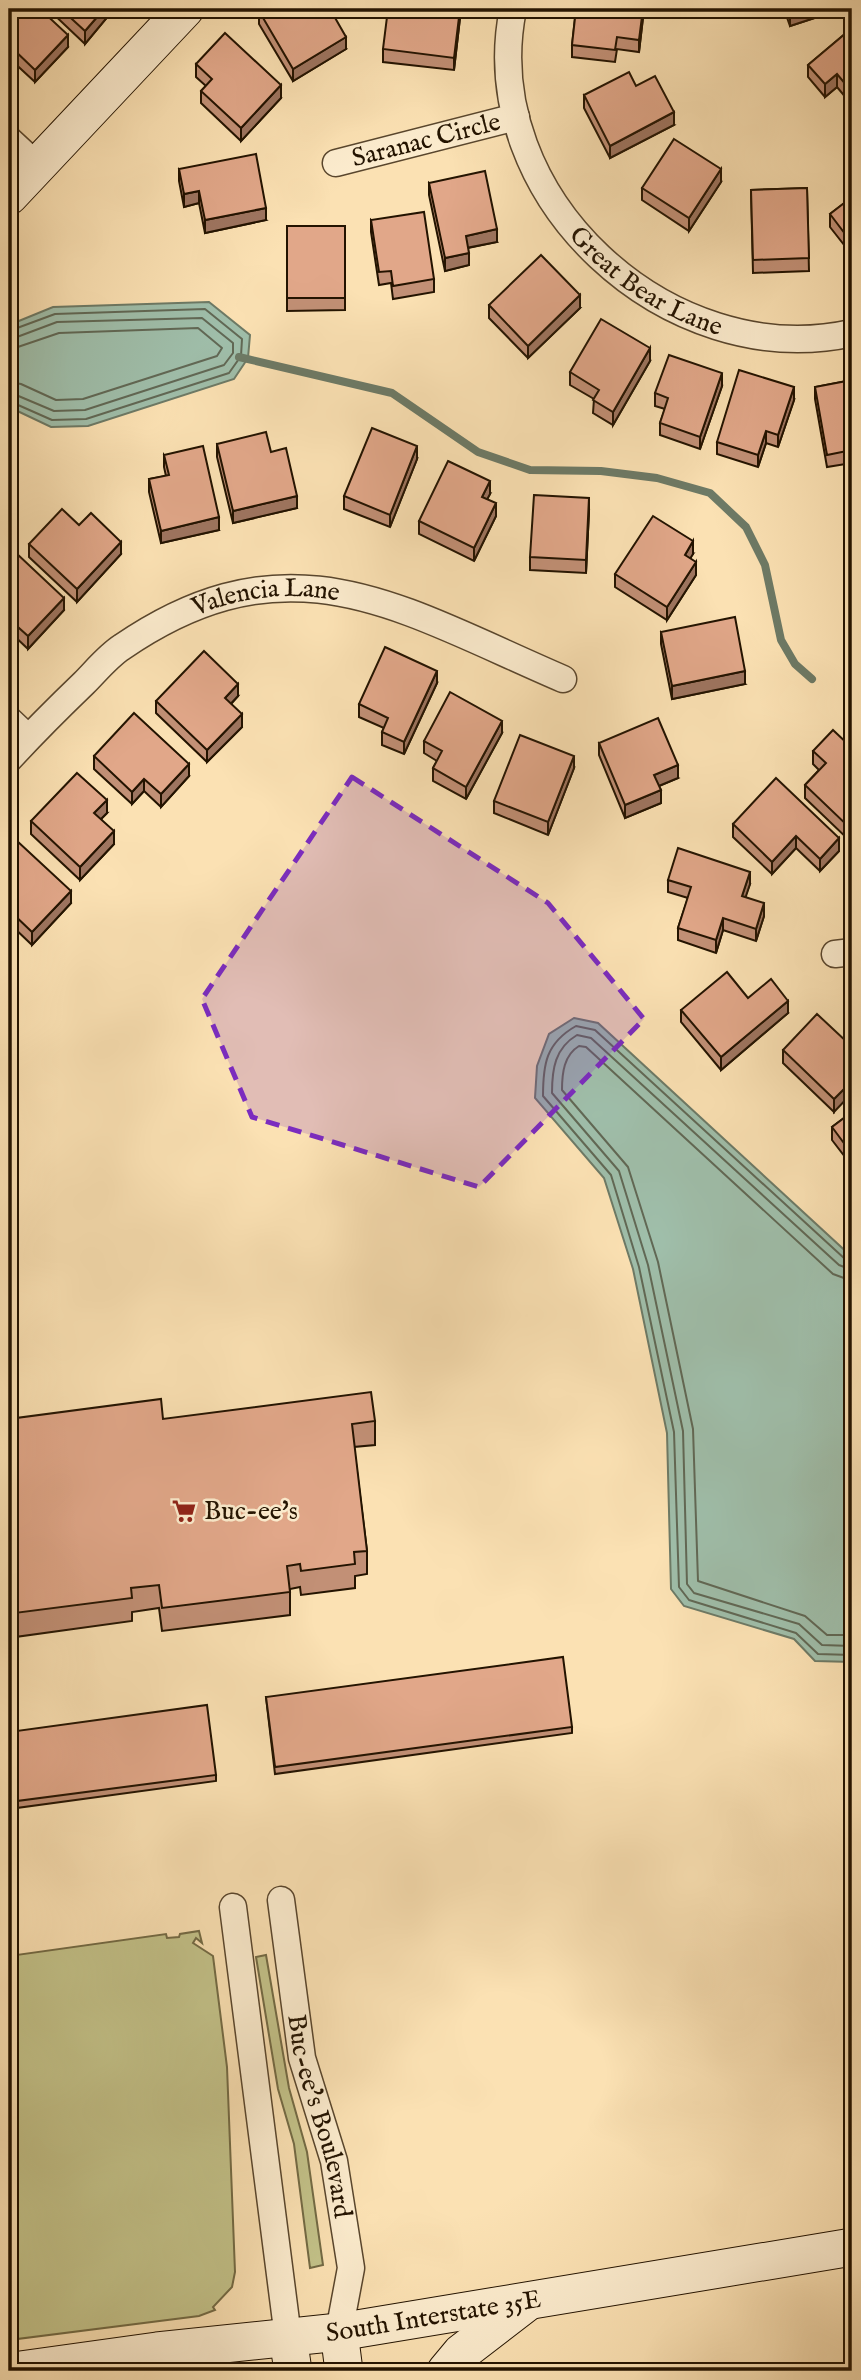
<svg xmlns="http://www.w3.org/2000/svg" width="861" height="2380" font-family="'IM FELL English',serif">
<rect width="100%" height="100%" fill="#fbe1b3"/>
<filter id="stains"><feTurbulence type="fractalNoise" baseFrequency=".00286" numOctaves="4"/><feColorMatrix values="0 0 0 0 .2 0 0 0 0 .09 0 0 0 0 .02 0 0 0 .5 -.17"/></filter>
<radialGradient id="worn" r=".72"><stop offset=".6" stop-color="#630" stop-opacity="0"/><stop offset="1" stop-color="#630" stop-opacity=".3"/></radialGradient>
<g fill="#c3c289" stroke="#736a44" stroke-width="2">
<polygon points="199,1931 202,1943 196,1938 193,1943 213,1956 227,2067 235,2272 232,2287 213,2307 215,2310 199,2316 9,2340 9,1956 166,1934 167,1938 179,1937 180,1934"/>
<polygon points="266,1955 289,2088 307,2152 323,2265 310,2268 294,2144 278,2089 256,1957"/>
</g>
<g fill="#9fbeaa" stroke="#6d7a66" stroke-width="2">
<polygon points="209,302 250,335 248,358 234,379 88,426 51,427 9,407 9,325 53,307"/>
<polygon points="574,1018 598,1023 852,1257 852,1662 815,1661 794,1639 684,1606 671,1589 667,1433 633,1269 604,1178 535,1098 537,1066 549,1034"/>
</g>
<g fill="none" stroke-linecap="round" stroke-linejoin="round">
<g stroke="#616855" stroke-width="2">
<polyline points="9,331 55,314 205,309 242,339 241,356 229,373 86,419 52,420 9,401"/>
<polyline points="9,340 57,322 202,318 233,343 233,353 224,365 85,410 54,411 9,392"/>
<polyline points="9,350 59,333 198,328 222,348 217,356 83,399 56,400 21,384 9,382"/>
<path d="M852 1261 845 1259 595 1030 576 1026C546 1043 543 1064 543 1096L611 1175 639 1267 674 1432 679 1587 689 1600 796 1633 818 1654 852 1655"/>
<path d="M852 1270 839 1265 591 1038 577 1035C555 1048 552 1069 552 1093L619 1171 648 1265 683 1431 687 1584 694 1593 799 1624 822 1645 852 1646"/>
<path d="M852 1281 833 1274 586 1047 579 1046C564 1055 562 1073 562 1090L628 1167 658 1262 693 1429 698 1581 805 1616 827 1635H852"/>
</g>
<polyline stroke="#6d7a66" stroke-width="8" points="239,357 392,393 478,452 530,470 601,471 657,478 710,493 746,527 765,565 781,640 795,664 812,679"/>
<g stroke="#59462d" stroke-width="29">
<g id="street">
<path id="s1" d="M513 9C475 197 669 374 852 333"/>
<polyline points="9,140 37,166"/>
<path id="s2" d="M336 163 516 117"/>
<polyline points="9,720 28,738"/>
<path id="s3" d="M9 759C33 733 58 708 84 683 96 671 108 656 122 647 290 532 400 609 563 679"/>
<polyline points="835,954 852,952"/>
<path id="s4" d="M281 1900 302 2058 334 2161 351 2268 339 2332"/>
<polyline points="233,1907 288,2337"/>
</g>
</g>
<g stroke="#231300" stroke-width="39">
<g id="secondary">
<polyline points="9,196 185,9"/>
<polyline points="339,2332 344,2371"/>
<polyline points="288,2337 293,2371"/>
<path id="s5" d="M13 2371 157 2351 339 2332 852 2247"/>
<polyline points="446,2371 461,2353 526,2303"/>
</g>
</g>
<use href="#street" stroke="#fcecce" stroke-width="26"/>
<use href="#secondary" stroke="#fcecce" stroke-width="37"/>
</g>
<g fill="#c29076" stroke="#231300" stroke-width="2">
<polygon points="9,9 68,47 35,82 9,58"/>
<polygon points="48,9 114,9 85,44"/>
<polygon points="576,9 644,9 639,52 617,49 615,62 572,57 572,45"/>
<polygon points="784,9 842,9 790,26"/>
<polygon points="259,11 346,49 293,81 259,24"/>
<polygon points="460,18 454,70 383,62 383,49"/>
<polygon points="852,28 852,105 837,87 825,97 808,77 808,65"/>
<polygon points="196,64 281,98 241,141 201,103 201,91 206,86 196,77"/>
<polygon points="584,95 674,125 610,158 584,108"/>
<polygon points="179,169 266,220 205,233 199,203 184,207 179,181"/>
<polygon points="852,180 852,255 830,227 830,214 851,198 848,195 848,183"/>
<polygon points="721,182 689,231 642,200 642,188"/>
<polygon points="429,183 497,242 468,248 469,265 445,271 429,195"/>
<polygon points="807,188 809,271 753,273 751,190"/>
<polygon points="371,220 434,279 434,292 393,299 391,283 379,285 371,232"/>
<polygon points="287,226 345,226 345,310 287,311"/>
<polygon points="489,305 580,308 528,358 489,318"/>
<polygon points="650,361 613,425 593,413 594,399 570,385 570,372"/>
<polygon points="852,380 852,463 827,467 815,399 815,387"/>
<polygon points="722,386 700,449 660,435 660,423 665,409 655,406 655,393"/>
<polygon points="794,400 778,447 766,443 758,467 717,454 717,442"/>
<polygon points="217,444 271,452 297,508 233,523 217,457"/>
<polygon points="164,455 219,530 161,543 149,492 149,479 166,476 164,467"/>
<polygon points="417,459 390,527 344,509 344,496"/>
<polygon points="490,494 487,499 496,516 474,561 419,534 419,521"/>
<polygon points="589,511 586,573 530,570 530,557"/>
<polygon points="79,525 121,554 77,602 29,557 29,544"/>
<polygon points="693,554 690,558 696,575 667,620 615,587 615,574"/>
<polygon points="9,559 64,610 28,649 9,631"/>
<polygon points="661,632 745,684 672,699 661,644"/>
<polygon points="437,683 404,754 382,745 382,732 384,728 359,717 359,704"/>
<polygon points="238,696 231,704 242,727 207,762 156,713 156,701"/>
<polygon points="502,733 466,799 433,781 433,768 437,761 424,753 424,741"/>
<polygon points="599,743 678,778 659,786 661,803 625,818 599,755"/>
<polygon points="852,748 852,843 805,798 805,785 819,770 813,764 813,751"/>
<polygon points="94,756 189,776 161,807 144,791 132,804 94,769"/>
<polygon points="574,768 548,835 494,813 494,801"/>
<polygon points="107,813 101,819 114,844 80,880 31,834 31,821"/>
<polygon points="733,824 839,838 839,851 820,871 796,848 772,874 733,837"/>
<polygon points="9,847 71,903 32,945 9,923"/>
<polygon points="668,880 750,884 745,897 764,916 756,941 723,930 716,953 678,940 678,928 688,898 668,892"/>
<polygon points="748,998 788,1013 721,1070 681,1022 681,1010"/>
<polygon points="848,1043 834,1112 783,1063 783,1050"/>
<polygon points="852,1112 852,1166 832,1140 832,1127"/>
<polygon points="9,1419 375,1421 375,1445 354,1447 367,1551 367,1574 355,1576 355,1588 301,1595 300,1587 290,1589 290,1615 162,1631 159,1608 132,1612 132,1621 15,1637 14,1630 9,1630"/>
<polygon points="266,1697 572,1727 572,1733 275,1774"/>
<polygon points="9,1732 216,1775 216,1781 9,1809"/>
</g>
<g fill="#9e7560" stroke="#231300" stroke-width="2">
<polygon points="104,9 114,9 85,44 85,31"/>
<polygon points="460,9 460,18 454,70 454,58"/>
<polygon points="643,9 644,9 639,52 639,40"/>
<polygon points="804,9 842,9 790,26 790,13"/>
<polygon points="68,35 68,47 35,82 35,70"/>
<polygon points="346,37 346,49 293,81 293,69"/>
<polygon points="837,74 837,87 825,97 825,84"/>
<polygon points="281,85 281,98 241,141 241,128"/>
<polygon points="674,112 674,125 610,158 610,146"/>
<polygon points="721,169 721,182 689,231 689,218"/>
<polygon points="199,191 199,203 184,207 184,194"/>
<polygon points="266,208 266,220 205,233 205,220"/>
<polygon points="497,229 497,242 466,248 466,236"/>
<polygon points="469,253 469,265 445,271 445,258"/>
<polygon points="580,295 580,308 528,358 528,346"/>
<polygon points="650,348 650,361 613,425 613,412"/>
<polygon points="722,373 722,386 700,449 700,437"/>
<polygon points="794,387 794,400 778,447 778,435"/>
<polygon points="766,431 766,443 758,467 758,455"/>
<polygon points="417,446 417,459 390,527 390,515"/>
<polygon points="490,481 490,494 482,509 482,497"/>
<polygon points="297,496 297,508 233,523 233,511"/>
<polygon points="589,498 589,511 586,573 586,560"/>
<polygon points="496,503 496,516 474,561 474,548"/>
<polygon points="219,517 219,530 161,543 161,531"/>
<polygon points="693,541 693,554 685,567 685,555"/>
<polygon points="121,542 121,554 77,602 77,589"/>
<polygon points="696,562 696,575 667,620 667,607"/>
<polygon points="64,598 64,610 28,649 28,636"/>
<polygon points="437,671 437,683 404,754 404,742"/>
<polygon points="745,671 745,684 672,699 672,686"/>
<polygon points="238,684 238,696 225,710 225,698"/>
<polygon points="242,714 242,727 207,762 207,750"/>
<polygon points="502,721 502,733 466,799 466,787"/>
<polygon points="574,756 574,768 548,835 548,822"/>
<polygon points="189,764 189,776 161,807 161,794"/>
<polygon points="678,765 678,778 654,788 654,775"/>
<polygon points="144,779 144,791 132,804 132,792"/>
<polygon points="661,790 661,803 625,818 625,805"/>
<polygon points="107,800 107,813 94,826 94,813"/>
<polygon points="114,831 114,844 80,880 80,867"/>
<polygon points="796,836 796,848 772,874 772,862"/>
<polygon points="839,838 839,851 820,871 820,859"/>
<polygon points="750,872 750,884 742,908 742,896"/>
<polygon points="71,891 71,903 32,945 32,932"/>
<polygon points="764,903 764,916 756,941 756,929"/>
<polygon points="723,918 723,930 716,953 716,940"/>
<polygon points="788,1001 788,1013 721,1070 721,1057"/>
<polygon points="852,1081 852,1093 834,1112 834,1099"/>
</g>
<g fill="#e1a789" stroke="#231300" stroke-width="2">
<polygon points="9,9 40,9 68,35 35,70 9,45"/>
<polygon points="61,9 104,9 85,31"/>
<polygon points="263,9 330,9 346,37 293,69 259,11"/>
<polygon points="388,9 460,9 454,58 383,49"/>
<polygon points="576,9 643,9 639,40 617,37 615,50 572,45"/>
<polygon points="789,9 804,9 790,13"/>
<polygon points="852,28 852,92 837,74 825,84 808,65"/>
<polygon points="225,33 281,85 241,128 201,91 212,79 196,64"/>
<polygon points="629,72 636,86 655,76 674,112 610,146 584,95"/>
<polygon points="674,139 721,169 689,218 642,188"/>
<polygon points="256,154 266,208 205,220 199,191 184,194 179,169"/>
<polygon points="485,171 497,229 466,236 469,253 445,258 429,183"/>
<polygon points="807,188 809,258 753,260 751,190"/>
<polygon points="852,197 852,243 830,214"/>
<polygon points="424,212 434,279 393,286 391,271 379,272 371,220"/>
<rect x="287" y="226" width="58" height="72"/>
<polygon points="541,255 580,295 528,346 489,305"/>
<polygon points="601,319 650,348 613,412 593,400 599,390 570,372"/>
<polygon points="669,355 722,373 700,437 660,423 668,398 655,393"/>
<polygon points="739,370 794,387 778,435 766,431 758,455 717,442"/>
<polygon points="852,380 852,450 827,455 815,387"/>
<polygon points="372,428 417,446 390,515 344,496"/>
<polygon points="266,432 271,452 286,448 297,496 233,511 217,444"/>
<polygon points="203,446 219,517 161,531 149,479 169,475 164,455"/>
<polygon points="448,461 490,481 482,497 496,503 474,548 419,521"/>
<polygon points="534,495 589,498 586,560 530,557"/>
<polygon points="62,509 79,525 91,513 121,542 77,589 29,544"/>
<polygon points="653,516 693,541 685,555 696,562 667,607 615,574"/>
<polygon points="15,552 64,598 28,636 9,619 9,559"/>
<polygon points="735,617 745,671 672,686 661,632"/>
<polygon points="385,647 437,671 404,742 382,732 388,718 359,704"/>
<polygon points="204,651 238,684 225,698 242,714 207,750 156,701"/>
<polygon points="450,692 502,721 466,787 433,768 442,751 424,741"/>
<polygon points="134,713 189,764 161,794 144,779 132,792 94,756"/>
<polygon points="658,718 678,765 654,775 661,790 625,805 599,743"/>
<polygon points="833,730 852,748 852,830 805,785 826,763 813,751"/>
<polygon points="520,735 574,756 548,822 494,801"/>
<polygon points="77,773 107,800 94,813 114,831 80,867 31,821"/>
<polygon points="776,778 839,838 820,859 796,836 772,862 733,824"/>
<polygon points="16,840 71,891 32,932 9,910 9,847"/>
<polygon points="678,848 750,872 742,896 764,903 756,929 723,918 716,940 678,928 691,887 668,880"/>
<polygon points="727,972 748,998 771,979 788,1001 721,1057 681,1010"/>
<polygon points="817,1014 848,1043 852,1038 852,1081 834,1099 783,1050"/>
<polygon points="852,1112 852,1154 832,1127"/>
<polygon points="371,1392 375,1421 352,1424 367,1551 354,1552 355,1564 301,1571 300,1564 287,1566 290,1592 162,1608 159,1585 131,1588 132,1598 15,1613 14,1606 9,1607 9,1419 161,1399 163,1419"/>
<polygon points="563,1657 572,1727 275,1767 266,1697"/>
<polygon points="207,1705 216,1775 9,1802 9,1732"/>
</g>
<path fill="#7b2cbf" fill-opacity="0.2" stroke="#7b2cbf" stroke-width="5" stroke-dasharray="14 9" stroke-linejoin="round" d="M352 777 548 903 644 1019 479 1187 252 1117 202 999Z"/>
<defs>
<g id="supermarket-bare" transform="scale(1.89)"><path d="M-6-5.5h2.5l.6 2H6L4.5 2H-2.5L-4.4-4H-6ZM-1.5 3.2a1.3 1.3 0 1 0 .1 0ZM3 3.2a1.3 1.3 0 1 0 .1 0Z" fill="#8f2418" stroke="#fcecce" stroke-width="2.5" paint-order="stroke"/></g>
</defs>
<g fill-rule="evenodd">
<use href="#supermarket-bare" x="184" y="1511"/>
</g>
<g text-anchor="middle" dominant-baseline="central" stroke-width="5" stroke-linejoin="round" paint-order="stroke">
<g font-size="26" fill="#231300" stroke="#fcecce">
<text stroke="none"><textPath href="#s2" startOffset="93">Saranac Circle</textPath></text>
<text stroke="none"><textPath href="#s1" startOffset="327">Great Bear Lane</textPath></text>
<text stroke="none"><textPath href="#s3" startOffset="315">Valencia Lane</textPath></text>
<text stroke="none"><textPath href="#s4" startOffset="220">Buc-ee's Boulevard</textPath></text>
<text stroke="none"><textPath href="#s5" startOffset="424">South Interstate 35E</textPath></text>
</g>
<g font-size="26" fill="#231300" stroke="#fcecce" text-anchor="start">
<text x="204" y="1511">Buc-ee's</text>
</g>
</g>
<rect width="861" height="2380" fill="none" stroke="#fbe1b3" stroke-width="35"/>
<rect x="10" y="10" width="840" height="2359" fill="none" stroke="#231300" stroke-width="3.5"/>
<rect x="18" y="18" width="826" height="2345" fill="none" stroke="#231300" stroke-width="2"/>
<rect width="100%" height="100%" filter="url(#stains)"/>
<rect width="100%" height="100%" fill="url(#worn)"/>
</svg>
